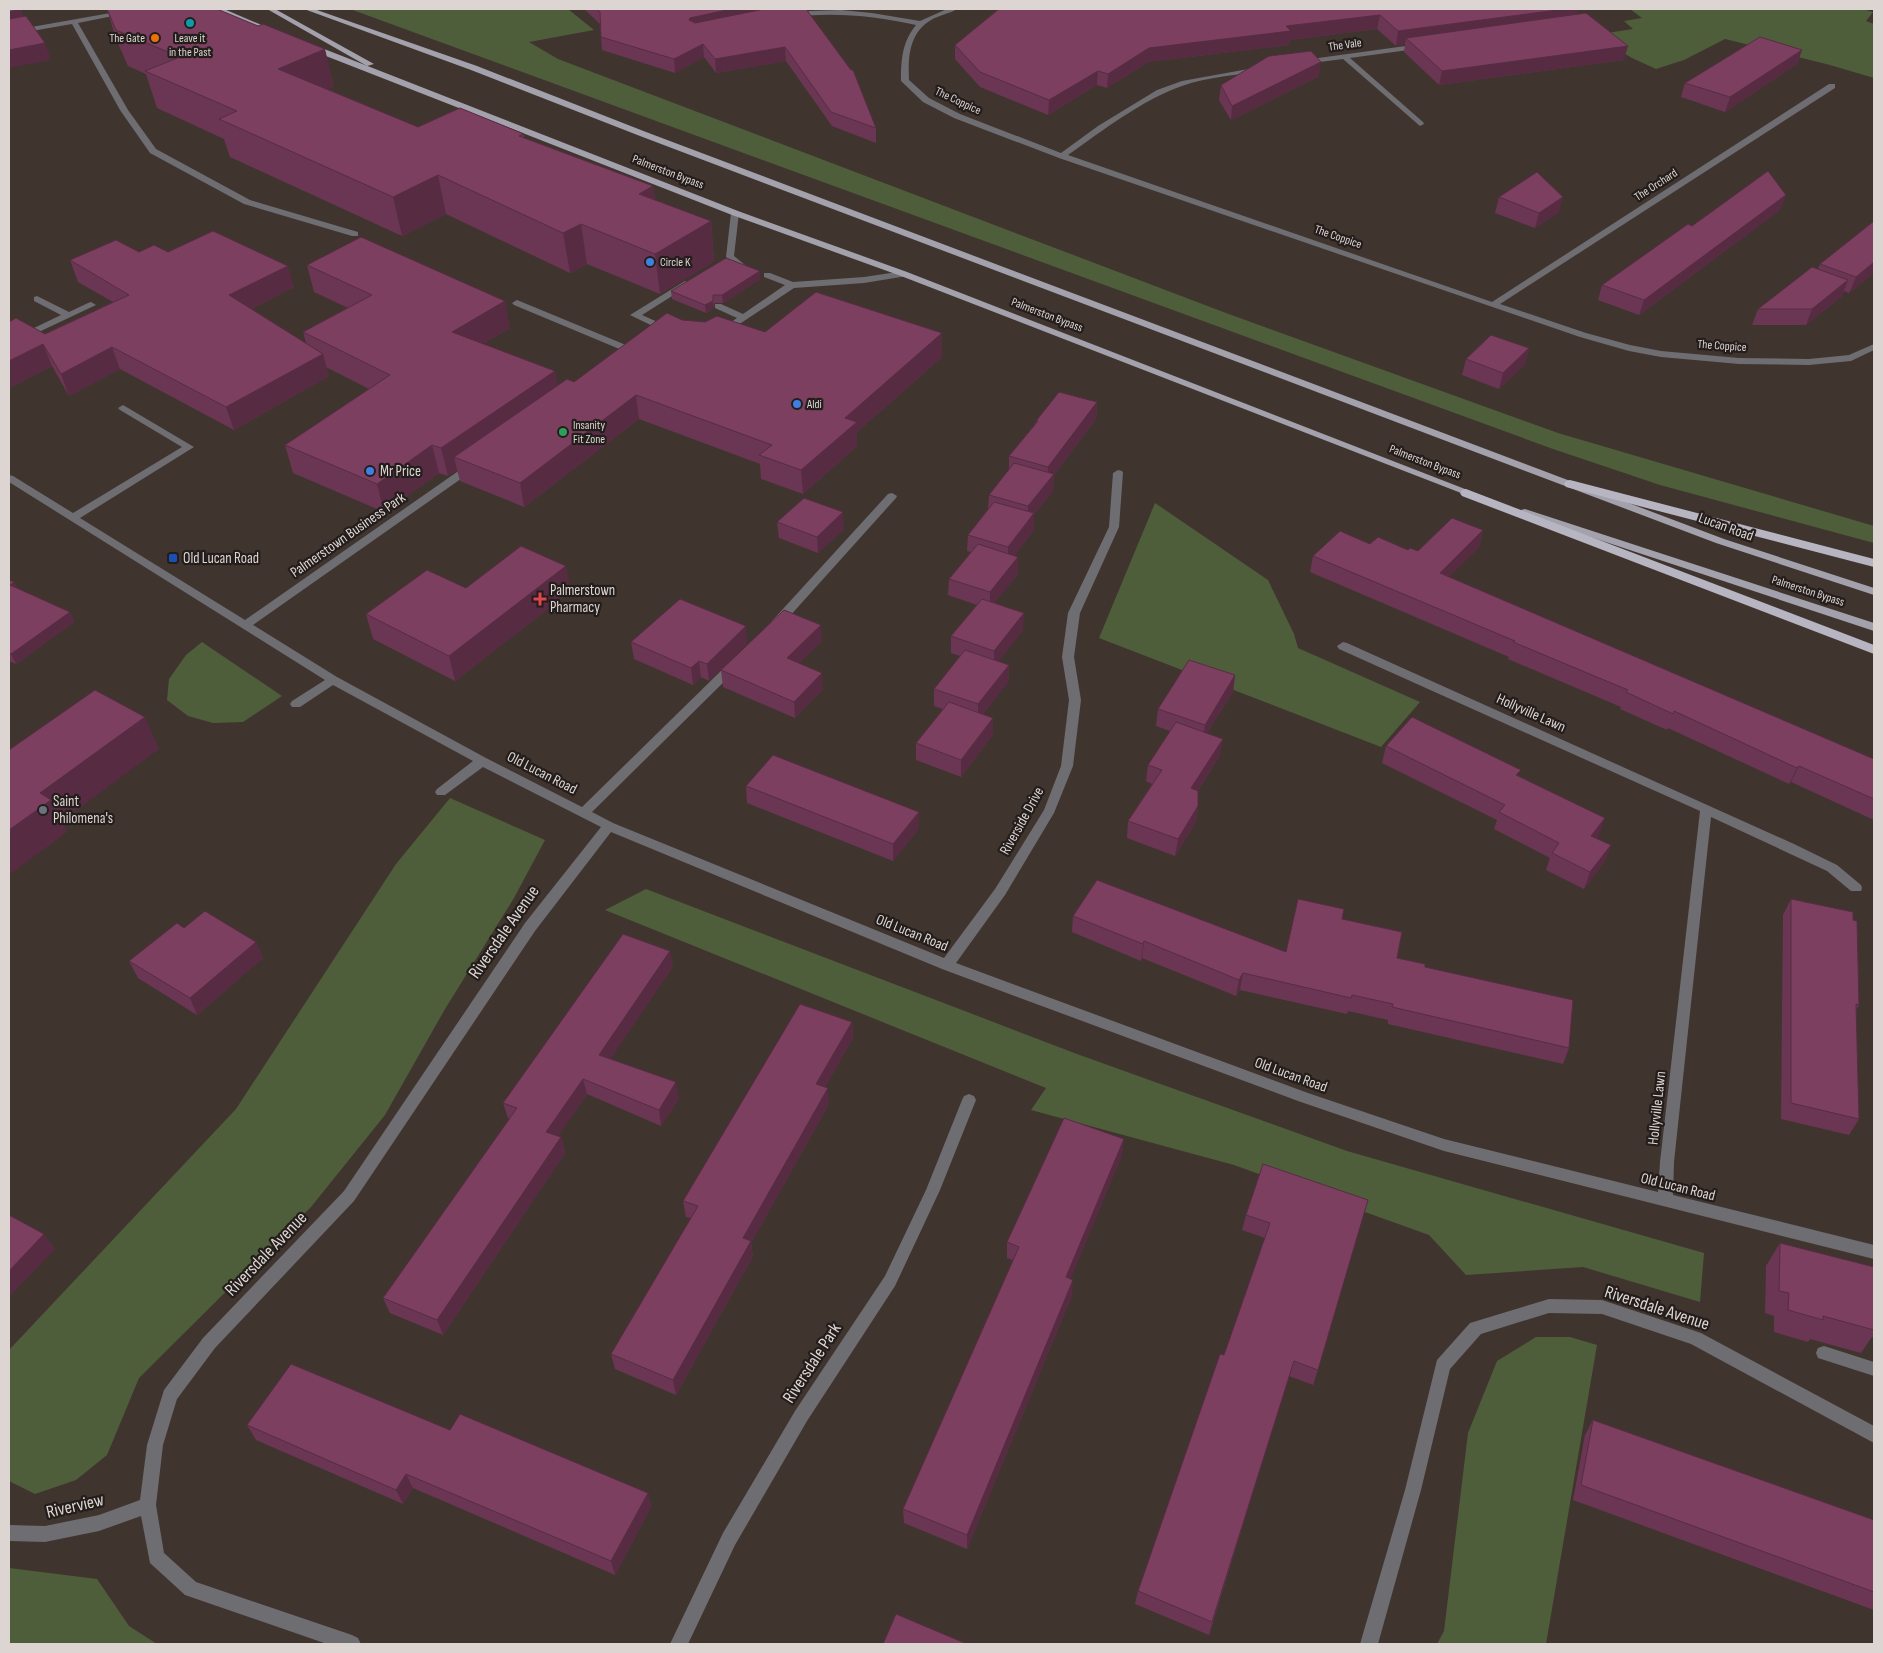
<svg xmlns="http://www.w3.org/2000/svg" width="1883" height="1653" font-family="'Sofia Sans Condensed',sans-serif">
<rect width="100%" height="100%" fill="#40342f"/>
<g fill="#4e5e3a">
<polygon points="350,9 568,9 594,30 529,42 558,59 1226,313 1558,433 1874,526 1874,543 1660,485 1553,449"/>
<polygon points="1630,9 1862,9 1873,12 1866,21 1874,24 1874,78 1830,65 1725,39 1684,60 1656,69 1632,58 1594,35 1633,29 1624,21 1642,18"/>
<polygon points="1155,503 1268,580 1294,634 1298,648 1420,702 1381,747 1099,638"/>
<polygon points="202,642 282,696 243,722 213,723 188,716 167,700 169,679 186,655"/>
<polygon points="450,798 545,840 514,898 445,1009 385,1115 311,1207 139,1378 107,1455 76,1480 35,1494 9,1481 9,1350 236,1109 396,864"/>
<polygon points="646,889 1077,1054 1347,1151 1704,1253 1700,1302 1583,1267 1466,1275 1429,1235 1234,1165 1031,1110 1046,1088 605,910"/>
<polygon points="1536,1337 1570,1337 1597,1345 1546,1644 1437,1644 1444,1631 1468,1433 1497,1361"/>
<polygon points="9,1568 97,1579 129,1626 157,1644 9,1644"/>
</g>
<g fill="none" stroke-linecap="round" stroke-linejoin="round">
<g fill="#6e6d72" fill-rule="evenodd">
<polygon points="133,9 148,9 78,23 128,110 156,149 250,200 358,232 358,236 352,236 244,204 150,153 120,110 72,24 9,35 9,31"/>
<path d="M947 9H957C949 14 939 15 931 20 909 33 908 57 909 80L929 98 960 114 1061 153 1098 126 1157 90 1182 81 1265 66V70C1238 76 1208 76 1182 86 1142 100 1102 131 1068 155L1492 302 1829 84H1835V88L1500 304 1586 333 1630 345 1661 351 1739 358 1809 359 1849 355 1874 344V350L1851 361 1809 365 1739 364 1661 357 1629 351 1580 337 1059 158 954 118 923 102 901 81C901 60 902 42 916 25 875 16 835 12 793 17L789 15 810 11 841 10 872 13 920 21Z"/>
<polygon points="1420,44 1423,44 1423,48 1350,58 1423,122 1424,124 1420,126 1343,59 1304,64 1300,62 1304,60"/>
<polygon points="735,210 739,213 734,256 745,265 741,268 726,257 731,213"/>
<polygon points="904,271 908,274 907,276 864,283 794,288 726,333 723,334 718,331 737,318 715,308 715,304 721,304 743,314 785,285 764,277 764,273 770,273 793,282 864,277"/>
<polygon points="685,281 689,284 688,286 642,315 671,328 671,332 665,332 630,315"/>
<polygon points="37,296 69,312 88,303 91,302 96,305 9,346 9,340 61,315 34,301 34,297"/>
<polygon points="517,300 638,350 640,352 636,356 630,356 629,353 514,305 512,303"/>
<polygon points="123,405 194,447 80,518 245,620 467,465 475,465 475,469 253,625 337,677 486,758 582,807 729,663 737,663 739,666 737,669 592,812 613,823 944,958 995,889 1044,810 1061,766 1069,700 1062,657 1068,613 1109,527 1113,473 1118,470 1122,471 1123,473 1119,527 1080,613 1074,657 1081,700 1073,766 1054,813 1005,895 956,963 1308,1093 1444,1139 1658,1192 1660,1162 1700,811 1339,649 1337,646 1343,642 1347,643 1794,844 1837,865 1861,885 1862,888 1861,891 1851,891 1827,871 1711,817 1674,1162 1673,1195 1874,1245 1874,1259 1444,1151 1298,1101 942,969 611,832 535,931 354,1201 215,1348 177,1399 163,1445 156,1505 164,1553 196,1582 352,1635 358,1638 361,1644 327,1644 185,1595 150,1563 141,1516 99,1531 45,1542 9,1541 9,1525 45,1526 99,1515 140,1500 147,1445 164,1390 203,1338 344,1191 525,923 601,827 483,767 445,795 437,795 435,792 437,789 473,761 333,685 300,707 292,707 290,704 292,701 325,680 9,482 9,475 13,476 73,513 182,447 120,410 118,408"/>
<polygon points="892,493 897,496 896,498 780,627 772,627 770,624 772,621 888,494"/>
<polygon points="969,1094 974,1096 976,1100 940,1190 895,1286 807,1421 735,1545 688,1644 670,1644 723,1533 795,1411 885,1276 926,1190 962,1100 964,1096"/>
<polygon points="1549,1299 1602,1300 1701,1333 1874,1426 1874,1443 1691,1344 1602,1314 1549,1313 1481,1334 1450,1369 1421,1490 1378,1644 1360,1644 1405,1490 1437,1360 1470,1323"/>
<polygon points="1824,1346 1874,1362 1874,1376 1818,1358 1816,1353 1818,1348"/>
</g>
<g fill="#a3a1ac" fill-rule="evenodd">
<polygon points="215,9 224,9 278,32 271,34"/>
<polygon points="267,9 275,9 374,64 367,66"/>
<polygon points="304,9 314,9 477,66 646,132 1724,539 1874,588 1874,595 1716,543 640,136 471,70"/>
<polygon points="308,45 314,45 738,211 907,272 1483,496 1478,499 1474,498 901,276 732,215 308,49"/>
<polygon points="1525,509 1874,623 1874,631 1521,514 1520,512 1521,510"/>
</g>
<g fill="#b8b5c3" fill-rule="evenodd">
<polygon points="1570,480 1874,559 1874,567 1566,487 1564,484 1566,481"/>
<polygon points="1466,489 1874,645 1874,654 1462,496 1460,493 1462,490"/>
</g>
</g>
<g fill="#6b3653">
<polygon points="107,9 217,9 334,86 327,89 418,127 524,134 524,138 653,186 655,200 711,221 714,261 660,294 587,264 570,273 446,214 402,236 230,157 224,139 157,108 146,74 128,66 116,39"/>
<polygon points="584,9 815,9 806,10 876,128 876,143 832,126 786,61 716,73 704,57 675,73 602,50 600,24"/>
<polygon points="999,9 1578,9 1576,15 1624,60 1439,85 1404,52 1405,44 1396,46 1377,29 1290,40 1289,45 1148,62 1107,88 1097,85 1048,115 980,87 955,59 955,45"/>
<polygon points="1802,50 1797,64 1725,112 1681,97 1685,83"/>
<polygon points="1319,76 1231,120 1219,100 1221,85"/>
<polygon points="1499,197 1559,212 1535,228 1495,213"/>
<polygon points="1780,210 1639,315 1598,300 1602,285 1692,226"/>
<polygon points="1874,221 1874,273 1849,293 1844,291 1842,296 1806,325 1752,325 1758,309 1818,269 1820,264"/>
<polygon points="139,252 168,252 294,287 251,309 306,343 303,332 348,308 314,292 307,265 510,328 483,344 558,386 574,382 682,320 765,332 942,357 857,432 857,446 803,494 761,479 760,464 639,419 524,507 460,481 457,470 448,476 439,473 384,512 293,473 285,445 369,389 326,367 329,376 234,430 120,369 69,396 52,366 9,388 9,319 10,321 45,334 113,302 78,282 70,260"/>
<polygon points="760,271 760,279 723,303 714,303 713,309 706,313 672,299 671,291"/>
<polygon points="1529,348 1525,364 1499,389 1462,375 1466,359"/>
<polygon points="1097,402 1096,419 1054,475 1053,491 1034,514 1034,530 1014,556 1018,557 1018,574 994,603 1023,630 998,661 1009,665 1008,682 983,714 993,734 961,777 916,760 916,743 943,709 934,706 934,689 960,656 951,653 951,636 977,605 948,595 949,579 971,552 967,551 968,535 988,509 989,495 1009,470 1009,456 1035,424 1036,421"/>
<polygon points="777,522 844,529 818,553 779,538"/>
<polygon points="1483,530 1479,547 1448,577 1874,759 1874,820 1791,782 1789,784 1668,728 1667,730 1620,709 1621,707 1508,659 1509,657 1310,572 1313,556 1370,544 1418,551"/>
<polygon points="9,580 14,582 17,589 70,612 74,622 16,664 9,661"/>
<polygon points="466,588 571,591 455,681 373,639 366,614"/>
<polygon points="822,641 799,663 823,689 795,718 723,687 721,670"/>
<polygon points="631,642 747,643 709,681 701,677 693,685 634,659"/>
<polygon points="1235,675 1233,692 1207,733 1220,755 1198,791 1198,806 1196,822 1175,856 1127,838 1128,821 1152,784 1146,781 1148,765 1170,731 1156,726 1158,709"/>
<polygon points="1386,746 1519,776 1599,835 1596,838 1611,845 1604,862 1584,889 1546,870 1550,858 1494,829 1497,820 1382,763"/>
<polygon points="746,786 919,812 919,828 893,861 747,803"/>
<polygon points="1791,899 1853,920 1859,1005 1856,1010 1859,1119 1849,1135 1781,1119 1783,915"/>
<polygon points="1073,916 1286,952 1342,919 1397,958 1425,967 1569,1048 1563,1064 1388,1024 1388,1020 1348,1011 1347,1014 1240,990 1236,996 1142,958 1141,961 1072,932"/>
<polygon points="184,928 256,942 263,958 197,1015 138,978 129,961"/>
<polygon points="673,966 610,1059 679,1098 661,1126 587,1094 558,1136 561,1137 565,1153 443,1335 390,1313 383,1298 510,1119 508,1118 503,1103"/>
<polygon points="852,1022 853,1038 825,1087 829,1104 751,1243 753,1256 676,1395 615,1369 611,1354 691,1218 686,1217 683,1201"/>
<polygon points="1122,1155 1070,1279 1072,1295 967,1549 904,1523 903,1509 1013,1260 1007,1258 1007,1242"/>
<polygon points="1263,1164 1318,1370 1313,1385 1289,1376 1209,1635 1135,1604 1138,1591 1224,1355 1265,1238 1242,1230 1246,1215"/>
<polygon points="1780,1243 1874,1267 1874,1338 1872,1337 1861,1353 1810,1339 1808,1342 1774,1332 1774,1316 1765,1313 1766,1266"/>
<polygon points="1593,1420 1874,1520 1874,1610 1573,1500 1585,1435"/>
<polygon points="247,1425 450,1430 648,1493 651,1507 615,1575 413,1488 403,1504 256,1440"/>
</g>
<g fill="#572c43">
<polygon points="21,9 27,26 9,29 9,12"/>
<polygon points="731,9 815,9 774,13 692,31 689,20 690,18"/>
<polygon points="1565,9 1578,9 1575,21 1406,38 1405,44 1396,46 1398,31"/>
<polygon points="1380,15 1377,29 1290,40 1289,45 1148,62 1107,88 1108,74 1149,48 1286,26"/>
<polygon points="45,43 51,60 9,68 9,50"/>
<polygon points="703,44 704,57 675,73 674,59"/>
<polygon points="1628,46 1624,60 1439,85 1442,71"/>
<polygon points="785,47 786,61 716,73 715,59"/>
<polygon points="325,49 334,86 288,106 278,69"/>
<polygon points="1802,50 1797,64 1725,112 1730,97"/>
<polygon points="1321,62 1319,76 1231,120 1232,106"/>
<polygon points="1098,71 1097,85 1048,115 1049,100"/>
<polygon points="438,175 446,214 402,236 393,197"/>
<polygon points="653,186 658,225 639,194"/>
<polygon points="1786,195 1780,210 1639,315 1644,300"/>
<polygon points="1563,197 1559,212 1535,228 1539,213"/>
<polygon points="711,221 714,261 660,294 655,254"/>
<polygon points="581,224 587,264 570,273 563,233"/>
<polygon points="1874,262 1874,273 1849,293 1856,277"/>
<polygon points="288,266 294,287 235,317 229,295"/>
<polygon points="760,271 760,279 723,303 722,295"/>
<polygon points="1848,280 1842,296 1806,325 1812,309"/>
<polygon points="713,295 713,309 706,313 705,305"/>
<polygon points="505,301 510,328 458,359 452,332"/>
<polygon points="942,333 942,357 857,432 857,446 803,494 801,470 845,418"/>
<polygon points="43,344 52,366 9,388 9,361"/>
<polygon points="112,347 120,369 69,396 61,374"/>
<polygon points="1529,348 1525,364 1499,389 1503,373"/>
<polygon points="323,354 329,376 234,430 226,407"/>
<polygon points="555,371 560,398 454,457 457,470 448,476 441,448"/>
<polygon points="636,395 639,419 524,507 520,483"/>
<polygon points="1097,402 1096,419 1054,475 1053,491 1034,514 1034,530 1008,564 1008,547 1028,522 1028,506 1047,482 1048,467"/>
<polygon points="432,445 439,473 384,512 377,484"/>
<polygon points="843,512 844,529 818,553 817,537"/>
<polygon points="1483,530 1479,547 1436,590 1440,573"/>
<polygon points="1018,557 1018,574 990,609 990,592"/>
<polygon points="566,566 571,591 455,681 449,656"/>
<polygon points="14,582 19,592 10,585"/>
<polygon points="70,612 74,622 16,664 11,654"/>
<polygon points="1024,613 1023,630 994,667 994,651"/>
<polygon points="821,625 822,641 788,674 787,658"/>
<polygon points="746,626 747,643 709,681 707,664"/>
<polygon points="699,661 701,677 693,685 691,668"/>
<polygon points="1009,665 1008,682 978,721 978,704"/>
<polygon points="822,673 823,689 795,718 794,702"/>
<polygon points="1235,675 1233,692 1202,741 1205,725"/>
<polygon points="145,717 159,749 62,821 67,832 9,875 9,830 40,793"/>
<polygon points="993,718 993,734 961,777 961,760"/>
<polygon points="1223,739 1220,755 1189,805 1191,788"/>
<polygon points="1799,766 1791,782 1789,784 1797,768"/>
<polygon points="1198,806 1196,822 1175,856 1178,839"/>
<polygon points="919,812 919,828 893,861 893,844"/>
<polygon points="1605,818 1599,835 1585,853 1591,836"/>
<polygon points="1611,845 1604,862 1584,889 1590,872"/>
<polygon points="1144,941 1142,958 1141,961 1143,944"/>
<polygon points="256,942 263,958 197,1015 190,998"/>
<polygon points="670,951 673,966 603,1070 599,1055"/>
<polygon points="1243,973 1240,990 1236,996 1239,980"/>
<polygon points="852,1022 853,1038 818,1100 816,1084"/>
<polygon points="583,1079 587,1094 551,1147 546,1132"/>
<polygon points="676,1082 679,1098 661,1126 659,1110"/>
<polygon points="828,1088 829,1104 751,1243 753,1256 676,1395 673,1380 743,1238"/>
<polygon points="561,1137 565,1153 443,1335 437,1320"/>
<polygon points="1124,1139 1122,1155 1065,1293 1066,1277"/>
<polygon points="44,1234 55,1249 9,1297 9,1271"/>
<polygon points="1073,1280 1072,1295 967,1549 967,1535"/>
<polygon points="406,1474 413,1488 403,1504 396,1490"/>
<polygon points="648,1493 651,1507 615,1575 611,1561"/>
</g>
<g fill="#7c3f60" stroke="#572c43">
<polygon points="9,9 21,9 9,12"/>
<polygon points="107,9 217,9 258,26 263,24 325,49 278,69 418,127 460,108 524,134 519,136 653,186 639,194 711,221 655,254 581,224 563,233 438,175 393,197 219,119 237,111 145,71 180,57 116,30"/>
<polygon points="596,9 731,9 690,18 689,20 695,23 764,9 806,9 851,70 853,70 876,128 831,112 785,47 715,59 703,44 674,59 601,37 600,12"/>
<polygon points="999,9 1565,9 1398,31 1380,15 1286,26 1291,31 1149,48 1108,74 1098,71 1049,100 980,72 955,45"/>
<polygon points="1586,13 1628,46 1442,71 1406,38"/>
<polygon points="26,16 45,43 9,50 9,19"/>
<polygon points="1760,37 1802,50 1730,97 1685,83"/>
<polygon points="1311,51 1321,62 1232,106 1221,85 1269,56"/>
<polygon points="1768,171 1786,195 1644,300 1602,285 1688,224 1692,226"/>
<polygon points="1537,172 1563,197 1539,213 1499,197"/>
<polygon points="1874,221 1874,262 1856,277 1820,264"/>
<polygon points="213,231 288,266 229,295 323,354 226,407 112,347 61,374 43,344 9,361 9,322 16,318 45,334 129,295 70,260 116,240 139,252 154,245 168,252"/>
<polygon points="361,237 505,301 452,332 555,371 441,448 432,445 377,484 285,445 390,375 303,332 372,295 307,265"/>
<polygon points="726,258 760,271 722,295 713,295 713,301 705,305 671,291"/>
<polygon points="1812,267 1848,280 1812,309 1758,309"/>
<polygon points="816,292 942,333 845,418 857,422 801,470 759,455 772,445 636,395 520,483 454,457 567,379 574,382 667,313 682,320 705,322 717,316 765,332"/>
<polygon points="1491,335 1529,348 1503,373 1466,359"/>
<polygon points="1059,392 1097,402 1048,467 1009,456 1038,421 1036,421"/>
<polygon points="1014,463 1054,474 1028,506 989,495"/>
<polygon points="804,498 843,512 817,537 777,522"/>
<polygon points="994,502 1034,513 1008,547 968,535"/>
<polygon points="1452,518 1483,530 1440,573 1874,759 1874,799 1799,766 1797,768 1674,711 1673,714 1626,692 1628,690 1513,642 1515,641 1313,556 1340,531 1370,544 1378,537 1408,550 1410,548 1418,551"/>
<polygon points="978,544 1018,557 990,592 949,579"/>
<polygon points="521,546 566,566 449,656 366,614 427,570 466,588"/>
<polygon points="9,580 14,582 10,585 70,612 11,654 9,653"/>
<polygon points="680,599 746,626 707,664 699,661 691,668 631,642"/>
<polygon points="982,599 1024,613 994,651 951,636"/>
<polygon points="784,610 821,625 787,658 822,673 794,702 721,670"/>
<polygon points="965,650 1009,665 978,704 934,689"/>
<polygon points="1189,660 1235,675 1205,725 1158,709"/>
<polygon points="95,690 145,717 40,793 51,800 9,830 9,750"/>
<polygon points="949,702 993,718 961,760 916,743"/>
<polygon points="1412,717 1521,770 1516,775 1605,818 1591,836 1611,845 1590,872 1552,853 1559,843 1499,812 1505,805 1386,746"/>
<polygon points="1176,722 1223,739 1191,788 1198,791 1198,806 1178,839 1128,821 1162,770 1148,765"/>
<polygon points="773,755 919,812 893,844 746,786"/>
<polygon points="1097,880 1286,952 1298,899 1344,909 1342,919 1402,932 1397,958 1425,964 1425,967 1573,1000 1569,1048 1392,1007 1393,1004 1352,995 1351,998 1243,973 1239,980 1144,941 1143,944 1073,916"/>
<polygon points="1791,899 1853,912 1853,920 1857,921 1859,1005 1856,1004 1859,1119 1791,1103"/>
<polygon points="205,911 256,942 190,998 129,961 177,923 184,928"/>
<polygon points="623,934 670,951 599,1055 676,1082 659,1110 583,1079 546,1132 561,1137 437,1320 383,1298 517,1108 503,1103"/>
<polygon points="800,1004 852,1022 816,1084 828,1088 743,1238 751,1241 673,1380 611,1354 698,1206 683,1201"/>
<polygon points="1064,1118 1124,1139 1066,1277 1073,1280 967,1535 903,1509 1019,1247 1007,1242"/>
<polygon points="1263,1164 1368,1200 1318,1370 1294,1361 1212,1622 1138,1591 1220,1354 1224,1355 1270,1223 1246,1215"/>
<polygon points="9,1215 44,1234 9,1271"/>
<polygon points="1780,1243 1874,1267 1874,1330 1823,1316 1823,1320 1788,1310 1789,1293 1779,1291"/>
<polygon points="291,1364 450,1430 460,1414 648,1493 611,1561 406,1474 396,1490 247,1425"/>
<polygon points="1593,1420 1874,1520 1874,1592 1581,1485"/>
<polygon points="896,1614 967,1644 883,1644"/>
</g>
<circle fill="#0f9aa8" stroke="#231d1b" stroke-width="2" cx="190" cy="23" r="5"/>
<circle fill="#e8710a" stroke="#231d1b" stroke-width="2" cx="155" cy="38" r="5"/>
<g fill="#3f7fe0" stroke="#231d1b" stroke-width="2">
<circle cx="650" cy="262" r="5"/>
<circle cx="797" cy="404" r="5"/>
<circle cx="370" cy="471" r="5"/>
</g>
<circle fill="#2e9e5b" stroke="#231d1b" stroke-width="2" cx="563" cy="432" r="5"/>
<rect fill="#1a4fb4" stroke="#231d1b" stroke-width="2" x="168" y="553" width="10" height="10" rx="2.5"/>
<path fill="#e0444e" stroke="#231d1b" stroke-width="2" d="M537.5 591.5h5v5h5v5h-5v5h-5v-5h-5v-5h5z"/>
<circle fill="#6b7280" stroke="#231d1b" stroke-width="2" cx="43" cy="810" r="5"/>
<g text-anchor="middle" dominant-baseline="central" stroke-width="4.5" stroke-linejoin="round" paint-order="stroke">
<g font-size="12" fill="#ddd5d2" stroke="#231d1b" text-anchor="start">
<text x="145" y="38" text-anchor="end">The Gate</text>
<text x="190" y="38" text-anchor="middle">Leave it<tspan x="190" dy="14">in the Past</tspan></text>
<text x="660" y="262">Circle K</text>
<text x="807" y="404">Aldi</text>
<text x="573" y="425">Insanity<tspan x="573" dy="14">Fit Zone</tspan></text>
</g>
<g font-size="12" fill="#ddd5d2" stroke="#231d1b">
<text transform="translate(1345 45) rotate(-8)">The Vale</text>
<text transform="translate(958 101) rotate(25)">The Coppice</text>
<text transform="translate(668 172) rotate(21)">Palmerston Bypass</text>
<text transform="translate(1656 185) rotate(-33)">The Orchard</text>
<text transform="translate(1338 237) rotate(19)">The Coppice</text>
<text transform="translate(1047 315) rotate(21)">Palmerston Bypass</text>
<text transform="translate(1722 346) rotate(4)">The Coppice</text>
<text transform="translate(1425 462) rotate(21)">Palmerston Bypass</text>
<text transform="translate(1808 591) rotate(18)">Palmerston Bypass</text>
</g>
<g font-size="15" fill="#ddd5d2" stroke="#231d1b" text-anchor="start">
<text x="380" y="471">Mr Price</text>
<text x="183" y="558">Old Lucan Road</text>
<text x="550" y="590">Palmerstown<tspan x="550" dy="17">Pharmacy</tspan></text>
<text x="53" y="801">Saint<tspan x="53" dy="17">Philomena's</tspan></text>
</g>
<g font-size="15" fill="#ddd5d2" stroke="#231d1b">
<text transform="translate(1726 527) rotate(20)">Lucan Road</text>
<text transform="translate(348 535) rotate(-35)">Palmerstown Business Park</text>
<text transform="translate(1531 713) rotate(24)">Hollyville Lawn</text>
<text transform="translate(542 773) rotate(27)">Old Lucan Road</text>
<text transform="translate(1022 821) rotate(-61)">Riverside Drive</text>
<text transform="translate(912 933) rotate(22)">Old Lucan Road</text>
<text transform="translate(1291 1075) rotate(20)">Old Lucan Road</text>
<text transform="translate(1657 1108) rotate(-84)">Hollyville Lawn</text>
<text transform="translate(1678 1187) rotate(14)">Old Lucan Road</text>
</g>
<g font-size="18" fill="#ddd5d2" stroke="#231d1b">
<text transform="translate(504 932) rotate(-55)">Riversdale Avenue</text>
<text transform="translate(266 1254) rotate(-46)">Riversdale Avenue</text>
<text transform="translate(1657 1308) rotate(18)">Riversdale Avenue</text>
<text transform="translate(812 1363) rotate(-57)">Riversdale Park</text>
<text transform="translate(75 1506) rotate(-13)">Riverview</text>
</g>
</g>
<rect width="1883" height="1653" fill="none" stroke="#ddd5d2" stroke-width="20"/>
</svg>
